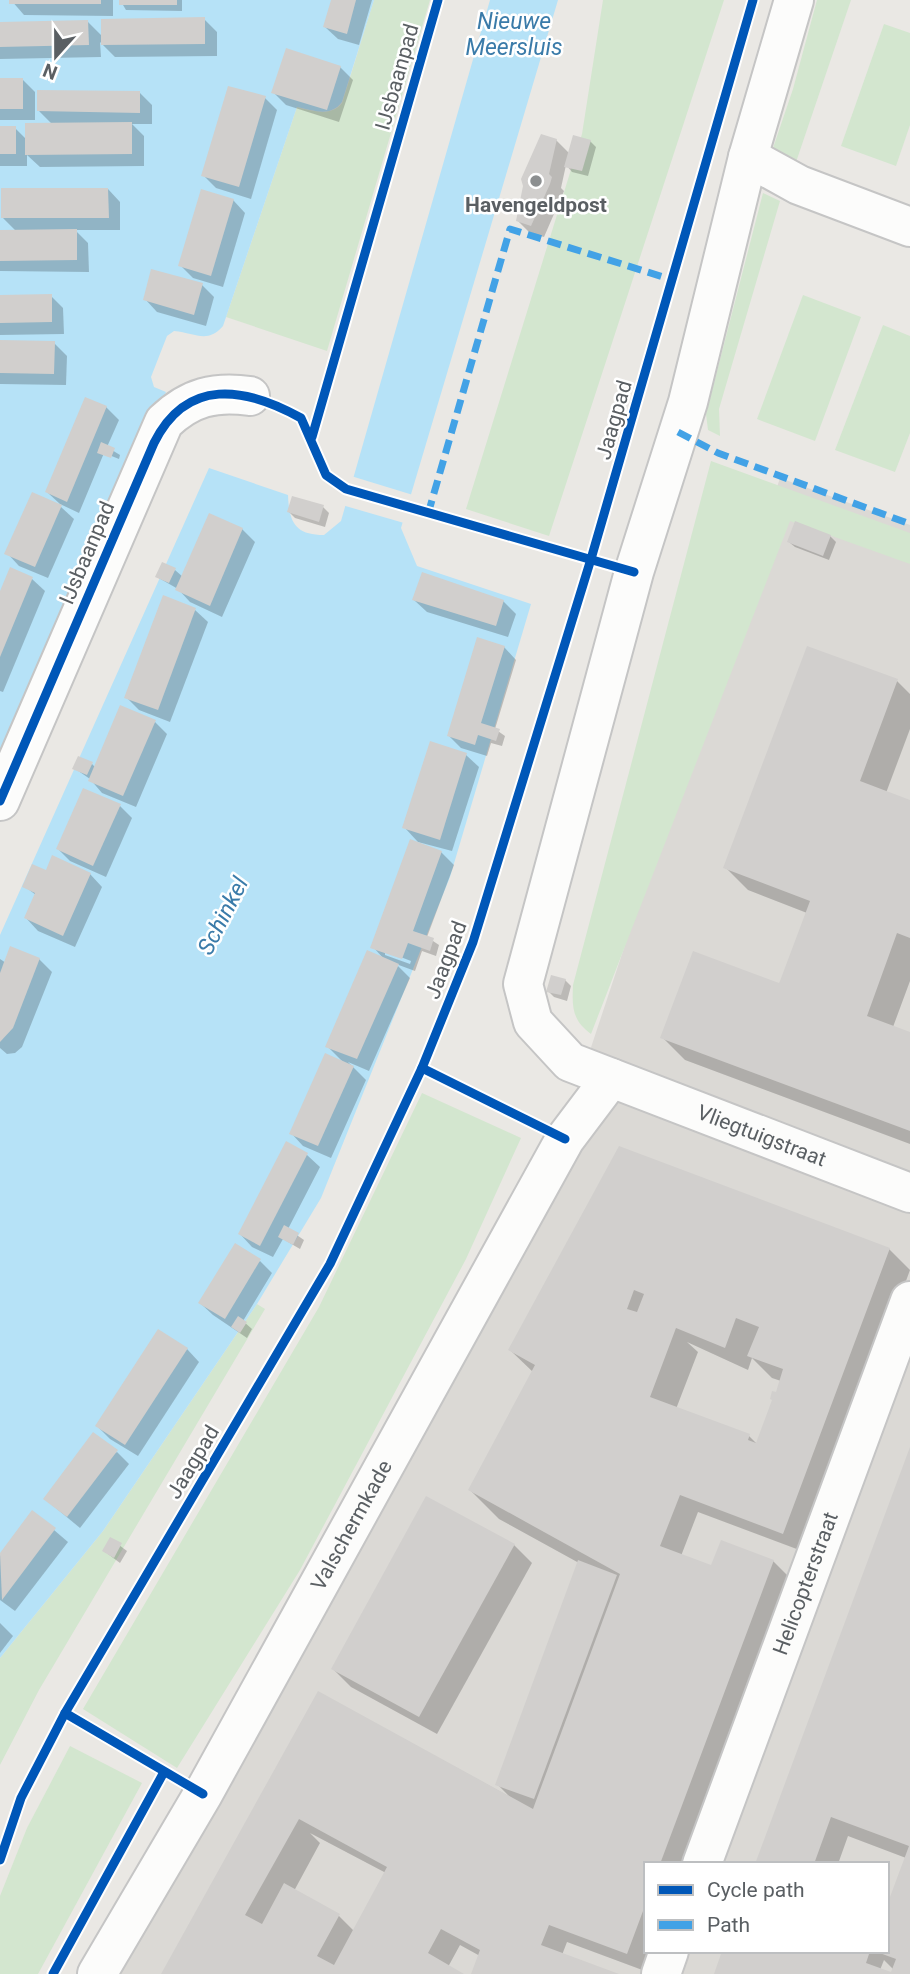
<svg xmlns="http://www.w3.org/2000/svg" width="910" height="1974" font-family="Roboto,sans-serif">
<rect width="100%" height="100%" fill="#eae8e4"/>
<path fill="#dbd9d5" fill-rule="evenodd" d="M780 478 910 525V1974H110L547 1180ZM646 1864H887V1951H646Z"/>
<g fill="#d3e6cf">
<path d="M374 0H430L327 351 226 317 297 107C313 111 331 117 342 103Z"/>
<polygon points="603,0 724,0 549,536 466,509 582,134"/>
<polygon points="817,0 851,0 794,168 773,148 793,89"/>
<polygon points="884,24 910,33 910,125 896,166 841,146"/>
<polygon points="763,193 780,201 719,409 720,436 708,430 706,414"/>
<polygon points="803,295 861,317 815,441 757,419"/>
<polygon points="883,325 910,336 910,433 895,472 835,450"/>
<path d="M711 461 910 533V564L790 521 591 1034C572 1020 572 1007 573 985Z"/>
<polygon points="422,1093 521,1138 466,1259 300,1570 177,1768 83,1709 319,1307"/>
<polygon points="257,1304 265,1309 39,1690 0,1765 0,1658 103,1531"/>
<polygon points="70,1746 142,1783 38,1974 0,1974 0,1896 27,1828"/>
</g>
<g fill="#b6e2f7">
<path d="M0 0H374L342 102C330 118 313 110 297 107L223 326C207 344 196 333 174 331L167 336 151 377 154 387 166 392 0 770Z"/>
<path d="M490 0H558L401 528 417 566 531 604 450 877 321 1198 257 1304 103 1531 0 1658V935L209 468 288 495C289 522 295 535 324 535L341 521Z"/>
</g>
<polygon fill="#eae8e4" points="351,476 413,495 404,523 342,505"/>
<g fill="#0003" fill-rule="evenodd">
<polygon points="11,0 113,0 113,16 24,15"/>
<polygon points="120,0 182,0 182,11 126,10"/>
<polygon points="333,0 372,0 359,45 338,39 325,27"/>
<polygon points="204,19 217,32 217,56 115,57 100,42 101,57 0,59 0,24 88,22 103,37"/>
<polygon points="340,67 353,80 339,122 286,105 273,92"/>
<polygon points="0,79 22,79 35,92 35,120 0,120"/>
<polygon points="140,93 152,105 152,124 132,124 144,136 144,166 40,167 27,155 27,166 0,166 0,128 15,128 27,140 53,125 39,111"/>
<polygon points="265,98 277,110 251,199 216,188 203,175"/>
<polygon points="556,140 570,154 590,141 596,147 588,176 572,172 566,165 561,188 564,191 544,237 530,233 518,221"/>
<polygon points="108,189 120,202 120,230 75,230 88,243 89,272 0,271 0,233 17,232 3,218"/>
<polygon points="233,200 245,213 223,287 193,278 180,265"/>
<polygon points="202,285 214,297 206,326 157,312 145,299"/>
<polygon points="0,296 51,296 63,308 64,334 0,335"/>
<polygon points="0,342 54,343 67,356 66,385 0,384"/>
<polygon points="106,407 119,420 107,447 120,455 119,459 104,453 79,513 60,504 47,492"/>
<polygon points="33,494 61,507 74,519 48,578 19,566 7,553"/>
<polygon points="323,507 329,513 325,527 295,518 289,512"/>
<polygon points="242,529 255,542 222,617 190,602 178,589 157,577 175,570 183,577"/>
<polygon points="830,536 836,542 829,560 795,547 789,542"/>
<polygon points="11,569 32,579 45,591 3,692 0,691 0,595"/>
<polygon points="414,600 503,601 516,614 508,637 427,612"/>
<polygon points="195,610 208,622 170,722 139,710 126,697"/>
<polygon points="504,647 516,660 495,729 505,736 502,746 491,743 487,756 461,748 449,736"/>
<polygon points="897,681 910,694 910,729 886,793 910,801 910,981 893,1027 910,1034 910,1144 685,1060 662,1037 780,985 807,913 748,890 725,867"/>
<polygon points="155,722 167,734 136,807 102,793 90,779 74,768 92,764 95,767"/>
<polygon points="431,743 466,755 479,767 452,851 418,842 404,827"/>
<polygon points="120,806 132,818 106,877 70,861 58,849"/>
<path d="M441 852 454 865 427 937 439 945 436 956 422 951 415 971 396 964 410 978 369 1071 348 1062 366 1080 331 1158 303 1146 291 1133 343 1062 327 1046 384 959 373 947ZM385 951 411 961 410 964 385 955Z"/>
<polygon points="44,871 90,874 102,887 75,947 38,931 26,918 36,895 24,886"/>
<polygon points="0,959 6,963 39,959 52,972 22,1047 15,1053 7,1054 0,1048"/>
<polygon points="565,980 571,986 567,1001 554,997 548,991"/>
<polygon points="287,1144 307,1155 320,1167 288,1229 304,1240 300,1249 283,1239 273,1257 252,1247 240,1234"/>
<path d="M620 1148 889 1249 910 1270 815 1528 802 1551 698 1512 681 1556 712 1568 773 1561 791 1579 685 1864H646V1951H652L645 1971 567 1942 562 1955 615 1974H473L480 1956 460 1945 448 1967 461 1974H163L319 1693 510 1797 497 1784 579 1563 499 1519 470 1490 534 1373 510 1350ZM687 1342 748 1370 752 1358 772 1378 781 1381 757 1444 749 1436 676 1409 698 1352ZM310 1833 386 1873 354 1931 339 1916 294 1891 320 1843Z"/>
<polygon points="260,1261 272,1273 243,1321 252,1329 247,1338 213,1315 200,1303"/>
<polygon points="187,1349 199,1362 138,1456 110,1439 97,1426"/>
<polygon points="910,1451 910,1974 892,1974 894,1970 884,1960 880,1970 890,1974 716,1974 724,1951 887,1951 906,1858 848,1836 838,1864 757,1864"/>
<polygon points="117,1452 129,1464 80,1528 45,1499"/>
<polygon points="33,1512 68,1542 15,1611 0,1600 0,1556"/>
<polygon points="111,1539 127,1551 120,1563 104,1551"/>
<polygon points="514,1545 532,1563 437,1734 351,1687 333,1669"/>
<polygon points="0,1623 13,1636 0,1653"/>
</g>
<g fill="#d1cfcd" fill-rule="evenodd">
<rect x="9" y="0" width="92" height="4"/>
<rect x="119" y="0" width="58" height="5"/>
<polygon points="331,0 356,0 347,34 323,27"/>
<polygon points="205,17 205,44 101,45 101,19"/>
<polygon points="88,20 89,45 0,47 0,22"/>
<polygon points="286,48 341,66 327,110 271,93"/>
<rect x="0" y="78" width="23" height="31"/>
<polygon points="228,86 266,96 239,187 201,176"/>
<polygon points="37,90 140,91 140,113 37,111"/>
<polygon points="132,122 132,154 25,155 25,123"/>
<rect x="0" y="126" width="16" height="28"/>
<polygon points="541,134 557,139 549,174 552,177 550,184 531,226 516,221 523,186 521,179"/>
<polygon points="573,135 591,140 582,171 564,167"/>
<polygon points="1,188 108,188 109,218 1,218"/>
<polygon points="201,189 234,199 211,276 178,266"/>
<polygon points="77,229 77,260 0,261 0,230"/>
<polygon points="151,269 203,283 194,315 143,300"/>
<polygon points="52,294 52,322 0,323 0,295"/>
<polygon points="0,340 55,341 54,374 0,373"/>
<polygon points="85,397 107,406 67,502 45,492"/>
<polygon points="101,442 115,448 111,458 97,453"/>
<polygon points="32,492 62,505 35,567 4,554"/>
<polygon points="292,496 324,505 319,522 287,512"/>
<polygon points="209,513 243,528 210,606 175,590"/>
<polygon points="795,521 831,535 823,556 787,542"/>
<polygon points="162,562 176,568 169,583 155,577"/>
<polygon points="10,567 33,577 0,657 0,591"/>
<polygon points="422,572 504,600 496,626 412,600"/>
<polygon points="163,595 196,608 158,710 124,698"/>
<polygon points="477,637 505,646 481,723 500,729 496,741 478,735 475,745 447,736"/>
<polygon points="807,646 898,679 860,781 910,800 910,938 897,933 867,1016 910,1032 910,1131 660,1038 693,951 779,983 780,981 810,901 723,868"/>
<polygon points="120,705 156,720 123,796 88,781"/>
<polygon points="430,741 467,753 440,840 402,828"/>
<polygon points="78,756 93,762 87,775 72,769"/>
<polygon points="83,788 121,804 93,866 56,849"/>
<polygon points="410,839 442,851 413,931 434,938 430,951 408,943 402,959 370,948"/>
<polygon points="52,855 91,873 63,936 24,918 35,893 22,887 32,864 46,870"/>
<polygon points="10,946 40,958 13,1028 0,1042 0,973"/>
<polygon points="367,950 399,964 357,1059 325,1047"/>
<polygon points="551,975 566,979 561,995 546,992"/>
<polygon points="325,1053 354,1066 318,1146 289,1134"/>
<polygon points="286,1141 308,1153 260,1246 238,1234"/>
<path d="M619 1146 890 1248 783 1534 680 1495 660 1546 711 1565 721 1540 774 1560 660 1864H646V1903L627 1954 549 1925 541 1945 619 1974H471L480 1950 441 1929 428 1953 464 1974H161L318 1691 533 1809 620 1574 468 1490 535 1365 508 1350ZM634 1290 644 1294 637 1312 627 1309ZM736 1318 759 1327 747 1356 783 1369 776 1392 772 1391 770 1399 772 1400 756 1443 748 1440 750 1434 650 1397 676 1328 725 1348ZM299 1819 387 1867 334 1965 317 1956 340 1914 284 1883 262 1924 245 1915Z"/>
<polygon points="284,1225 299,1233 293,1245 278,1237"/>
<polygon points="235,1243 261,1259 225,1319 198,1303"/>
<polygon points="238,1316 247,1322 240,1333 231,1327"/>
<polygon points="158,1329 188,1348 125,1445 95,1426"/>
<polygon points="93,1432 118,1450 67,1517 43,1499"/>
<polygon points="910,1447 910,1974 714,1974 722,1951 870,1951 866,1963 891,1972 896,1959 877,1952 887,1951 887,1905 909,1846 831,1817 814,1864 755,1864"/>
<polygon points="426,1496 515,1544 419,1717 331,1669"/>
<polygon points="32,1510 56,1528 2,1600 0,1553"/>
<polygon points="110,1537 122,1543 114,1558 102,1551"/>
<polygon points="578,1560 617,1575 534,1799 495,1785"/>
</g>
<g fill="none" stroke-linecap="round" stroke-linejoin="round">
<g stroke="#c5c5c5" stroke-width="42">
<g id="minor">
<path id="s1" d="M794 0 748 157 688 402 634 572 523 984 533 1022 570 1062 910 1193"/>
<polyline points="748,157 799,185 910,227"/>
<path d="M0 801 164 422C190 397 215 391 250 396"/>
<path id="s2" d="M702 1864 910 1301"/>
<path id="s3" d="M97 1974 203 1794 565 1139 611 1078"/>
<polyline points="661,1974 669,1951"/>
</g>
</g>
<use href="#minor" stroke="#fcfcfb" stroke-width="38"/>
<g stroke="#42a2e6" stroke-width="7" stroke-dasharray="14 7" stroke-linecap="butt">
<polyline points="678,432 718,453 910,524"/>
<polyline points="428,514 510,229 673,280"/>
</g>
<g stroke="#fff" stroke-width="13">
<g id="cycleway">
<polyline points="312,437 438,0"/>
<path d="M0 801 154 443C187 377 245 387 301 418L326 475 346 489 634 572"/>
<polyline points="422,1068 565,1139"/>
<polyline points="65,1713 203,1794"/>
<polyline points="0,1860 21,1798 65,1713 330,1264 422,1068 473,942 591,559 753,0"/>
<polyline points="53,1974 164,1772"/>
</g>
</g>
<use href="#cycleway" stroke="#0057b8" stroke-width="9"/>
</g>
<circle fill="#8c8f90" stroke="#fff" stroke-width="2.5" cx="536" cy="181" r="7"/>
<g text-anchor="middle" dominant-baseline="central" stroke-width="5" stroke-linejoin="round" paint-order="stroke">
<g font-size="21" fill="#5a5f63" stroke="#fff">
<text transform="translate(397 77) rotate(-74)">IJsbaanpad</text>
<text transform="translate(614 420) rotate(-74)">Jaagpad</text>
<text transform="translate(87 553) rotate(-67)">IJsbaanpad</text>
<text transform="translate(446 960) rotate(-69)">Jaagpad</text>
<text stroke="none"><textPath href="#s1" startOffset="1320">Vliegtuigstraat</textPath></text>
<text transform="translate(193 1462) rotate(-59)">Jaagpad</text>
<text stroke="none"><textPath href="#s3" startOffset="516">Valschermkade</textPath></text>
<text stroke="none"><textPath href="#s2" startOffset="299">Helicopterstraat</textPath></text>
</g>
<g font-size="21" font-weight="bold" fill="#5a5f63" stroke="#fff">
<text x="536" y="205">Havengeldpost</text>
</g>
<g font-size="23" font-style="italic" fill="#3a7ba9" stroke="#fff">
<text x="514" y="21">Nieuwe<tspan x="514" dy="26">Meersluis</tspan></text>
<text transform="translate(223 916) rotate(-63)">Schinkel</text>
</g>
</g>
<rect x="644" y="1862" width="245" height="91" fill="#ffffff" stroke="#bdbfc1" stroke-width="2"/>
<rect x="658" y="1885" width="35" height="10" fill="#0057b8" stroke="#bdbfc1" stroke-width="2"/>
<text x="707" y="1897" font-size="21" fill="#5a5f63">Cycle path</text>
<rect x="658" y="1920" width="35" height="10" fill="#42a2e6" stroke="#bdbfc1" stroke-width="2"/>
<text x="707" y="1932" font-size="21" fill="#5a5f63">Path</text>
<g transform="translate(56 56) rotate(201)" stroke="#ffffff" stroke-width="5" paint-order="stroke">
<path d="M0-5L12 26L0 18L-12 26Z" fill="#5a5f63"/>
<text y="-10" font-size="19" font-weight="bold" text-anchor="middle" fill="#5a5f63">N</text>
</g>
</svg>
